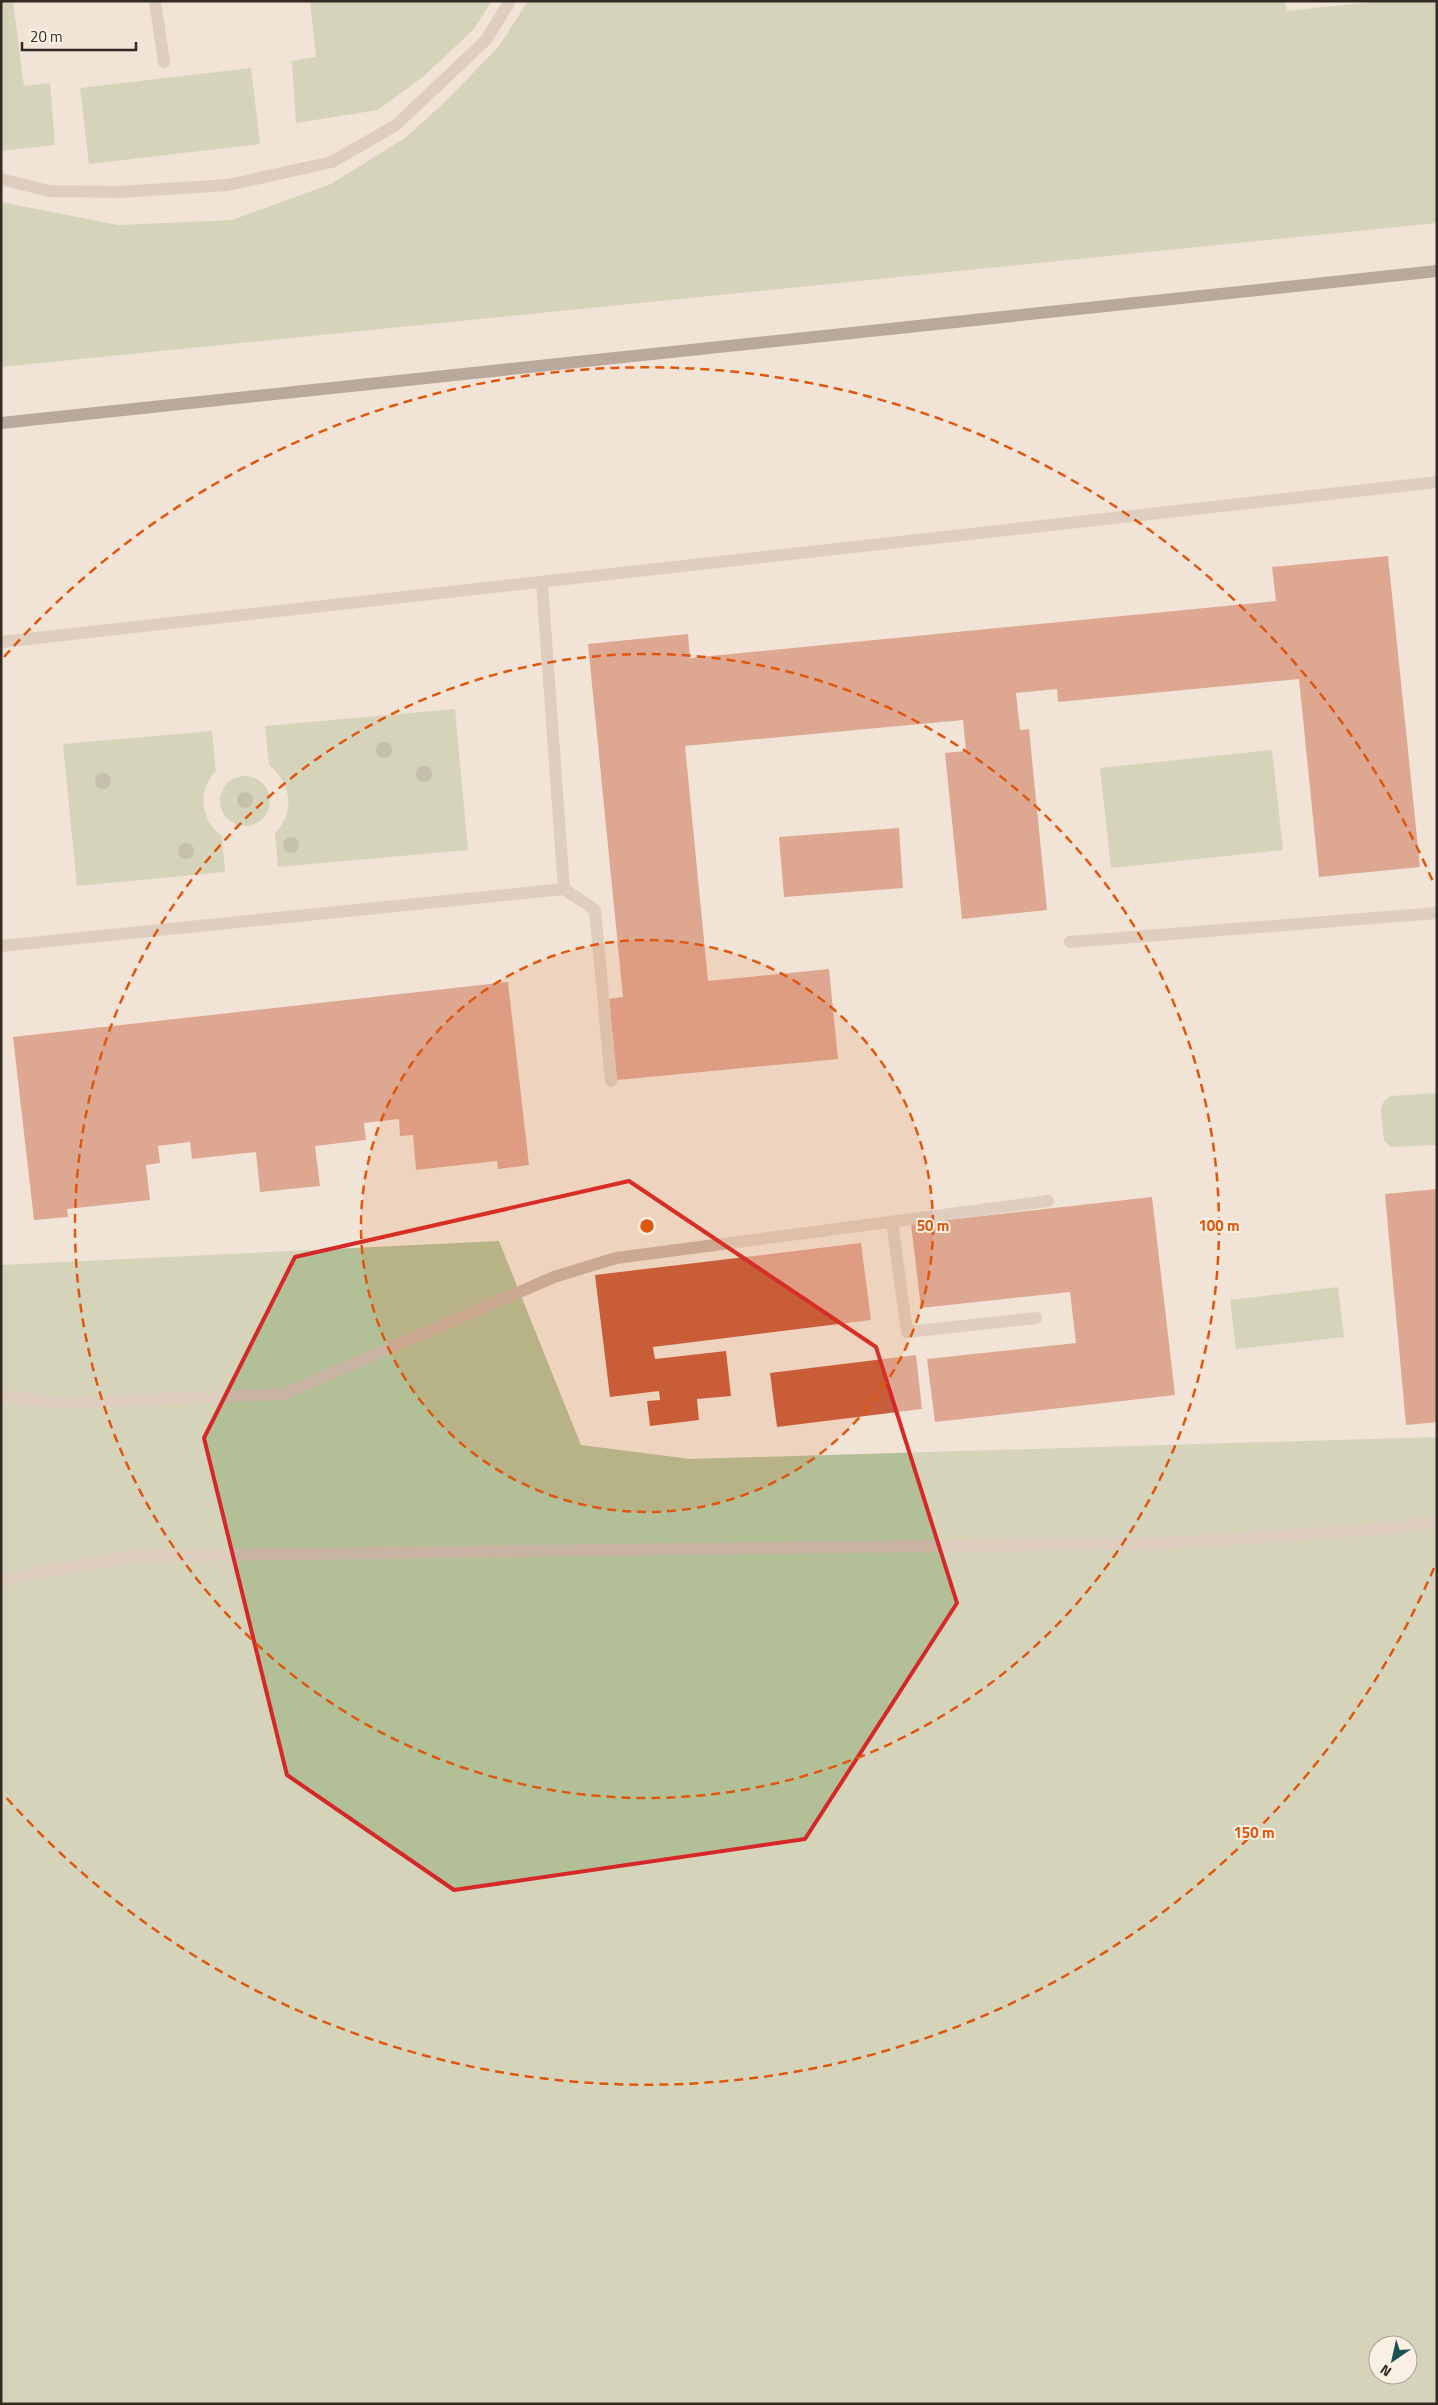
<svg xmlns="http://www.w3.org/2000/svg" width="1438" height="2405" font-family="'Titillium Web',sans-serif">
<rect width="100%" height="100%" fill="#f1e4d7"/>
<g fill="#b3c097" fill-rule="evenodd">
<polygon points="1,1 13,1 24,86 50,83 55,145 1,151"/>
<polygon points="310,1 492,1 473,30 424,76 378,110 296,123 292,61 316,57"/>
<polygon points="528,1 1285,1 1287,11 1381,1 1437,1 1437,223 1,367 1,202 118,225 232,220 331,184 405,138 447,100 499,46"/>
<polygon points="251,68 260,144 89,164 80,88"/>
<path d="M455 709 468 850 278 867 275 833C296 812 291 782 269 765L265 726Z"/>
<path d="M212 731 216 771C197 790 200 821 222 836L225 872 77 886 63 744Z"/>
<polygon points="1272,750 1283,850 1111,868 1100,768"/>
<circle cx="245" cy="801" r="25"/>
<polygon points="1437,1093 1437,1145 1390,1147 1384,1140 1381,1109 1384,1101 1391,1096"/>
<path d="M499 1241 581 1445 690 1459 1437 1437V2404H1V1265ZM1378 2345H1408V2375H1378Z"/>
<polygon points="1338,1287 1344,1337 1236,1349 1230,1300"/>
</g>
<g fill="#c75e3e">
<polygon points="1388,556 1420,867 1319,877 1299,679 1058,702 1057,689 1016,693 1020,730 1029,729 1047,910 962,919 945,753 966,751 963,720 685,746 708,981 829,969 838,1059 617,1080 609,999 623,997 588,644 688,634 690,658 1276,601 1272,567"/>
<polygon points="899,828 903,888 784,897 779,837"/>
<polygon points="508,982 529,1165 498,1169 497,1161 416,1170 413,1135 400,1136 399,1119 364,1123 366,1140 315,1146 320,1186 260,1192 256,1152 192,1159 190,1142 158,1146 160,1163 146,1165 150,1200 67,1209 68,1217 34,1220 13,1037"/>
<polygon points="1437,1189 1437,1422 1406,1425 1385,1194"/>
<polygon points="1152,1197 1175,1395 935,1422 927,1359 1076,1343 1070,1292 921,1308 911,1224"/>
<polygon points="861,1243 871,1320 653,1347 655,1359 726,1351 731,1396 697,1399 699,1420 650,1426 647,1401 660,1400 659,1391 610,1397 595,1275"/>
<polygon points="916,1355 922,1409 777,1427 770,1373"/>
</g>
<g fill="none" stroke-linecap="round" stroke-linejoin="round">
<g stroke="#c9b4a3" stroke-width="12">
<polyline points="155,1 164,62"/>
<polyline points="1,179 49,191 119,192 228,185 332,162 396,125 486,40 510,1"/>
<polyline points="542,583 564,889"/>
<polyline points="1,642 1437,482"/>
<polyline points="1070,942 1437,913"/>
<polyline points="1,946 564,889 595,910 611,1081"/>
<polyline points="892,1222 907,1332 1036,1318"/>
<polyline points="1,1396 61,1403 284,1394 554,1277 616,1258 1048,1201"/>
<polyline points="1,1580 135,1556 1169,1543 1398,1528 1437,1521"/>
</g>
<polyline stroke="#766056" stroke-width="12" points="1,423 1437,271"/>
</g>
<g fill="#919477">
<circle cx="384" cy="750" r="8"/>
<circle cx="424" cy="774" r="8"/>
<circle cx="103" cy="781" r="8"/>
<circle cx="245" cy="800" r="8"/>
<circle cx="291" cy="845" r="8"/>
<circle cx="186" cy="851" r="8"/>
</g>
<path d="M0 0H1438V2405H0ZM629 1181 876 1347 957 1603 805 1839 454 1890 287 1775 204 1438 295 1257Z" fill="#f1e4d7" fill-opacity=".55" fill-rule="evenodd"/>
<path fill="none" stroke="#d62828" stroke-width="4" stroke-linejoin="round" d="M629 1181 876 1347 957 1603 805 1839 454 1890 287 1775 204 1438 295 1257Z"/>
<circle cx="647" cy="1226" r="286" fill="#df570d" fill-opacity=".12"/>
<g fill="none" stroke="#df570d" stroke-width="2.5" stroke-dasharray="9 6">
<circle cx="647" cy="1226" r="286"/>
<circle cx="647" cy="1226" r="572"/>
<path d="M1434 1568A858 858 0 0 1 4 1795M4 657A858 858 0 0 1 1434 884"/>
</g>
<circle cx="647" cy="1226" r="8" fill="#df570d" stroke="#f9efe3" stroke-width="2.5"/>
<g font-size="15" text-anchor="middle" font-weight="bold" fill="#df570d" stroke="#f9efe3" stroke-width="4" stroke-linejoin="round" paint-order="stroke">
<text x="933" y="1231">50 m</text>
<text x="1219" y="1231">100 m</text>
<text x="1254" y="1838">150 m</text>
</g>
<rect width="1438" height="2405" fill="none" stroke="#342a25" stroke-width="5"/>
<g transform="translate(1393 2360) rotate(214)"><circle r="24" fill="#f9efe3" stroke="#aaa097"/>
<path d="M0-4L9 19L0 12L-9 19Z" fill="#1b5255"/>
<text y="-8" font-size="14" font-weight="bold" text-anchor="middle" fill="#342a25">N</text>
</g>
<path d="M22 42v8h114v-8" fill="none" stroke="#342a25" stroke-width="2.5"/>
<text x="30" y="42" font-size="15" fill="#342a25" stroke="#f9efe3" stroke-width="4" paint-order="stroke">20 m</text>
</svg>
